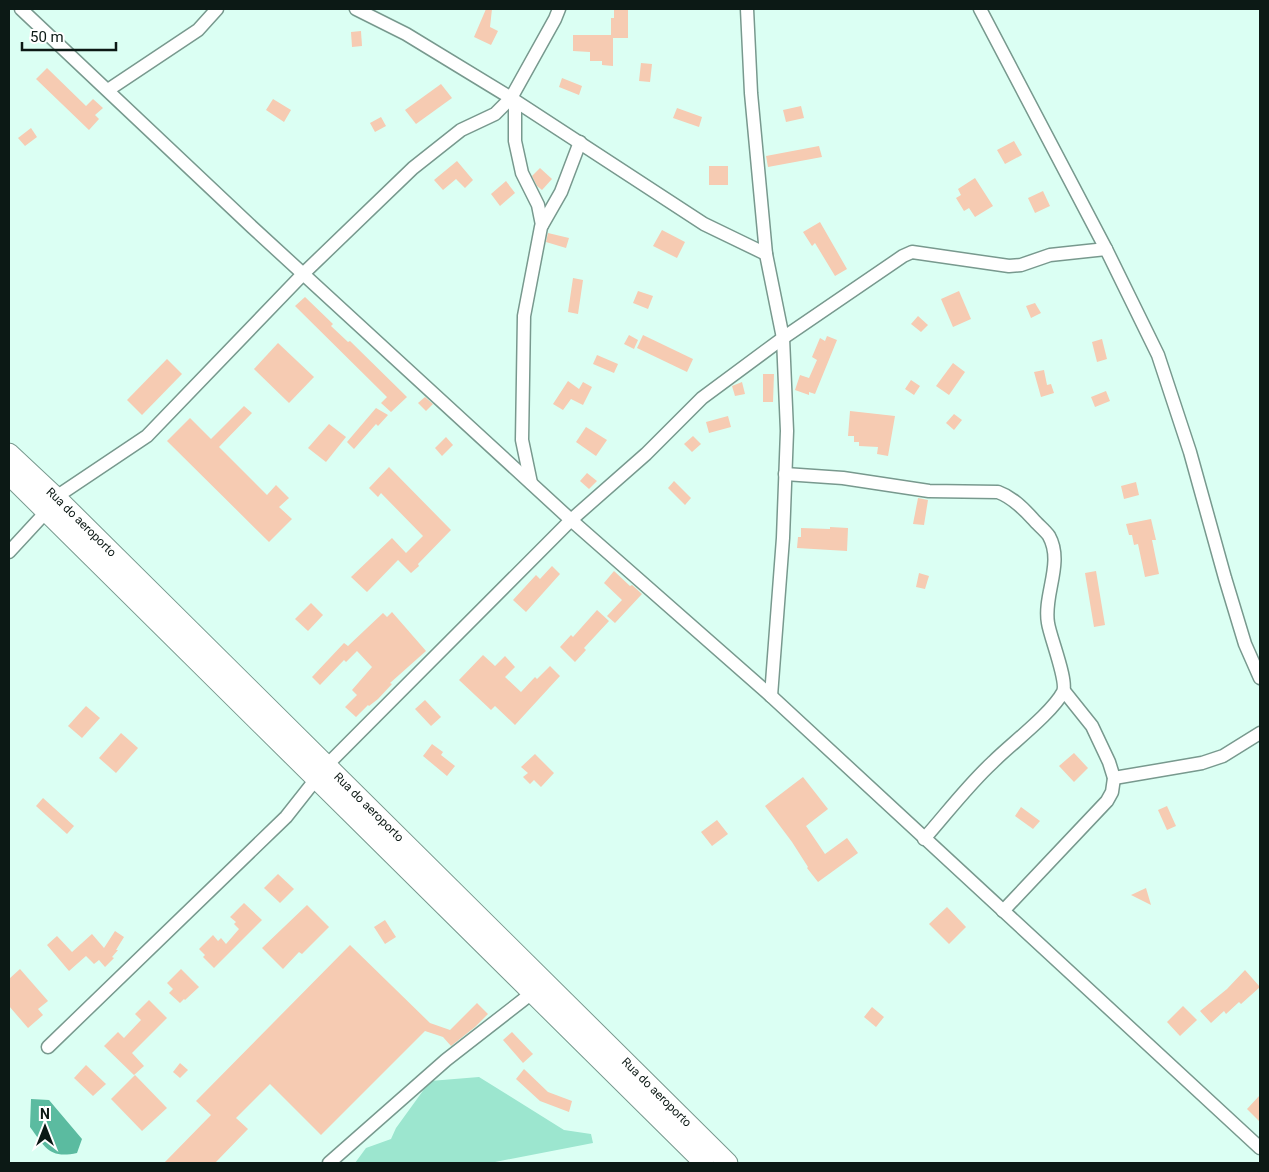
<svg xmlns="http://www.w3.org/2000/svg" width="1269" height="1172" font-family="Roboto,sans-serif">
<rect width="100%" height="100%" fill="#dbfff3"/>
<polygon fill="#9ce6cf" points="479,1077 564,1130 591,1134 593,1143 490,1163 355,1163 366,1148 391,1139 396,1128 430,1081"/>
<path fill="#5bbba0" d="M31 1099 49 1100 82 1139 77 1153C49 1159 45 1147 30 1127Z"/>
<g fill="#f6cbb2">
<polygon points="486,9 492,9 490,27 498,31 491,45 474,37"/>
<polygon points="614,9 628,9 628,38 613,38 613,66 602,65 602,61 590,61 590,52 573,51 573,35 611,35 611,18 614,18"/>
<polygon points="361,31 362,46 352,47 351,32"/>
<polygon points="641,63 652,64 650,82 639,81"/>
<polygon points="47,68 86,106 93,99 103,108 95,115 99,119 89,130 36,79"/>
<polygon points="562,78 582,86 579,95 559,87"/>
<polygon points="441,84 452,98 416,124 405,110"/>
<polygon points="273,99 291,110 284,122 266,110"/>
<polygon points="801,106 804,118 786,122 783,110"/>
<polygon points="677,108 702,117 699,127 673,118"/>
<polygon points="381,117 386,126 375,132 370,123"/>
<polygon points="31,128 37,137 25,146 18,138"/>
<polygon points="1014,141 1022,155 1005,164 997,150"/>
<polygon points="819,146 822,157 768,167 766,156"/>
<polygon points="457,161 473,180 465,188 456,179 443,190 434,180"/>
<rect x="709" y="166" width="19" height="19"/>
<polygon points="540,168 552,179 542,190 537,186 532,176"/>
<polygon points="975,178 993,206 975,217 969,208 964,211 956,198 961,195 958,189"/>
<polygon points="506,181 515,193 500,206 491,194"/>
<polygon points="1043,191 1050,206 1035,213 1028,198"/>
<polygon points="820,222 847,269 835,276 815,243 812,246 803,232"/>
<polygon points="662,230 685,242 677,258 653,246"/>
<polygon points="548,233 569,238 566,248 546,242"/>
<polygon points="573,278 583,280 578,314 568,312"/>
<polygon points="638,291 653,296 648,309 633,303"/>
<polygon points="959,291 971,319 953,327 941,299"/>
<polygon points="305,297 333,324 331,326 348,342 350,341 407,397 391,412 381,403 387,397 295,306"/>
<polygon points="1035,303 1041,313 1031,318 1026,306"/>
<polygon points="918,316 928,325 921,332 911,324"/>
<polygon points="629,335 638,340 634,349 624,344"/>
<polygon points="643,335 693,359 687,372 637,348"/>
<polygon points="827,336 837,340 815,394 809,392 809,395 795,390 800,375 809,378 817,360 812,357 820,338 825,341"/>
<polygon points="1102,339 1107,359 1097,362 1092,342"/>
<polygon points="278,343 314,377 289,403 254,369"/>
<polygon points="597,355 618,364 614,373 593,364"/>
<polygon points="167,359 182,374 142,415 127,400"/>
<polygon points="953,363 965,372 949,395 936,386"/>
<polygon points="1044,370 1047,385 1051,384 1054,393 1041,397 1034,372"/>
<polygon points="763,374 774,374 773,402 763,402"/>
<polygon points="911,380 920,386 914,395 905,389"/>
<polygon points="568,381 579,389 583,382 592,387 583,405 571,399 563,410 553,404"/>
<polygon points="742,382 745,394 735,396 732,386"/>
<polygon points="1106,391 1110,401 1095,407 1091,397"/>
<polygon points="425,397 433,404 426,411 418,403"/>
<polygon points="244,406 252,413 219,447 267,495 276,485 289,498 279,507 292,519 269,542 167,441 190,418 211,439"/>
<polygon points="376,408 388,415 378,426 376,424 354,449 347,442"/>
<polygon points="850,411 895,416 888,456 877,454 878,447 859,446 859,442 854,442 854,436 848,436"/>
<polygon points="954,414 962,420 954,430 946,423"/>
<polygon points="728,416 731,427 709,433 706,422"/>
<polygon points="329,424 346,437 326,462 308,448"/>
<polygon points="586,427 607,440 596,456 576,442"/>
<polygon points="693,436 701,444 692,452 684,444"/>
<polygon points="446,437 453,445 442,456 435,448"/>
<polygon points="389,467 451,530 418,564 419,566 411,573 398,560 367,592 351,577 392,538 406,553 423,536 381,493 378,497 369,488"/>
<polygon points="587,473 597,481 589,489 580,481"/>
<polygon points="674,481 691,498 685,505 668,488"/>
<polygon points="1136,482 1139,495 1124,499 1121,486"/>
<polygon points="918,498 928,500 924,525 913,524"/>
<polygon points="1151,519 1156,540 1152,540 1159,574 1145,577 1138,544 1134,545 1132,535 1129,535 1126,524"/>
<polygon points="830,527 848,528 847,551 797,548 798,537 801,537 801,528 830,529"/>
<polygon points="552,566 560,574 526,612 513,600 536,575 540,579"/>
<polygon points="614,571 630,586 632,585 642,594 615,623 607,616 622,600 604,583"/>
<polygon points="1096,571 1105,625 1094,627 1085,573"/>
<polygon points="919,573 929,576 925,589 916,587"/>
<polygon points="311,603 323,615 308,631 295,619"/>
<polygon points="597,610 609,621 584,648 586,650 575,662 560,647 571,635 573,637"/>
<polygon points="392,612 426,651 390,683 392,684 378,699 369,706 368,705 356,717 345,707 357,695 352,690 372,667 357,651 346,662 344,660 320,685 312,677 344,643 348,646 383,613 387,617"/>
<polygon points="483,655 495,666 505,656 515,667 505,677 521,692 535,677 537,679 550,666 560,676 515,725 495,706 491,710 459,680"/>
<polygon points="425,700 441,717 431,726 415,709"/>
<polygon points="86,706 100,718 82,738 68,726"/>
<polygon points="121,733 138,748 116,773 99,758"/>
<polygon points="432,744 443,752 441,755 455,766 447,776 423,756"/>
<polygon points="1074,753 1088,768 1074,782 1059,766"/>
<polygon points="535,754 554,773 541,787 534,780 530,784 523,777 528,773 521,767"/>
<polygon points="803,777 828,809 806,826 825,854 847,838 858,853 818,882 807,868 808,867 792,842 765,806"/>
<polygon points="43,798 74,826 67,834 36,806"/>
<polygon points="1167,806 1176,826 1167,830 1158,810"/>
<polygon points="1021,807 1040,821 1033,829 1015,816"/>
<polygon points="717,820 728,834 712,846 701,832"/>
<polygon points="278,874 294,889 280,903 264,888"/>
<polygon points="1146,888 1151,905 1131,895"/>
<polygon points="244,903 262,920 214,968 203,957 205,955 199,949 213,935 218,941 221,938 226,944 239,929 234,924 236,922 230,917"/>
<polygon points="307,905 329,927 302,954 299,952 283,969 262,948"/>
<polygon points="947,907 966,927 949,944 929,924"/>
<polygon points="385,920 396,937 385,944 374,927"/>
<polygon points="115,931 124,937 116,950 118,950 112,957 114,958 105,967 99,960 94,964 86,956 69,971 47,945 57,936 72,952 92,934 104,948"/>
<polygon points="350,945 430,1023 450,1030 477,1003 488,1014 475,1027 451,1046 443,1037 425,1031 321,1135 270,1084 236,1118 248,1129 215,1163 164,1163 211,1115 196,1101"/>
<polygon points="20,969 48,1001 38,1009 43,1015 28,1028 9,1006 9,979"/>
<polygon points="181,969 199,987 185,1000 184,999 180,1003 169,993 173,989 167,983"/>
<polygon points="1245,970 1260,987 1241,1004 1239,1002 1226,1014 1224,1011 1211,1023 1200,1011 1227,989"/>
<polygon points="149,1000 167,1018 132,1053 144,1066 134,1075 104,1046 118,1032 124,1038 141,1020 135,1014"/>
<polygon points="1183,1006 1197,1020 1180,1036 1167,1022"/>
<polygon points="872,1007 884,1017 876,1027 864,1017"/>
<polygon points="512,1032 533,1054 523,1063 503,1040"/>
<polygon points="180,1063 188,1070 180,1078 173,1072"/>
<polygon points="86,1065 106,1084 93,1096 74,1078"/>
<polygon points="524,1069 548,1092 572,1101 569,1112 540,1101 516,1079"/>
<polygon points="135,1075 167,1108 142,1131 111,1099"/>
<polygon points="1260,1095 1260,1122 1247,1109"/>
</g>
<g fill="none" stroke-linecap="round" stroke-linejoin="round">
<g stroke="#78998e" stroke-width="15">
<g id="minor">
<polyline points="21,9 252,227 571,520 771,696 1260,1148"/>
<polyline points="356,9 406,34 511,98 704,224 766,254"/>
<polyline points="747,9 751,93 766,254 783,338 787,431 783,538 771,696"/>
<polyline points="980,9 1106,249 1158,355 1190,452 1225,578 1245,644 1260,678"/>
<polyline points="108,90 198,30 217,9"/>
<polyline points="515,101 515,141 522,173 538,205 542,225"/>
<path d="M785 474 843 478 929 491 998 492C1012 497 1023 508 1033 519 1038 525 1045 530 1049 536 1064 563 1043 595 1048 623 1050 637 1068 681 1063 692 1052 713 1011 744 993 762 968 785 947 813 924 839"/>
<polyline points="531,483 522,440 524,316 541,227 561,192 580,142"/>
<polyline points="56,497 147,436 304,273 413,168 461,130 495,114 511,98 555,19 559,9"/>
<polyline points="9,552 46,512"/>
<polyline points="1114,778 1202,763 1223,756 1260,733"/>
<polyline points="1003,911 1107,801 1112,792 1114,778 1109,762 1092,726 1064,691"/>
<polyline points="48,1047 286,817 327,765 571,520 646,454 702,398 783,338 903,256 912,252 1009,266 1021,265 1050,255 1106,249"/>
<polyline points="329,1163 446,1060 532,993"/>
</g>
</g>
<g stroke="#78998e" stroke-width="21">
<g id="secondary">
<path id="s1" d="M9 453 56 497 728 1163"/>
<polyline points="9,475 704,1163"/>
</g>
</g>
<use href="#minor" stroke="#fff" stroke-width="12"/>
<use href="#secondary" stroke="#fff" stroke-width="19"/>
</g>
<g text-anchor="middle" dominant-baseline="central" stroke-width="5" stroke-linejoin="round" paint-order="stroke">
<g font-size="12" fill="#0c1915" stroke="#fff">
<text stroke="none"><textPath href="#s1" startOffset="100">Rua do aeroporto</textPath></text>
<text stroke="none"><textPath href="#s1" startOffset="505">Rua do aeroporto</textPath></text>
<text stroke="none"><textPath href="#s1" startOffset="910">Rua do aeroporto</textPath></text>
</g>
</g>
<rect width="1269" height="1172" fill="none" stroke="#0c1915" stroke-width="20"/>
<g transform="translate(45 1127)" stroke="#ffffff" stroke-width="4" paint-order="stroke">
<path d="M0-4L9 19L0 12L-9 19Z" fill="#0c1915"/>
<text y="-8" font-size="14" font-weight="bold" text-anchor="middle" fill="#0c1915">N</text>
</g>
<path d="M22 42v8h94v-8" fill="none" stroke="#0c1915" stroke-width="2.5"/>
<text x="30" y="42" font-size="15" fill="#0c1915" stroke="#ffffff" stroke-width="4" paint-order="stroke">50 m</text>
</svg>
